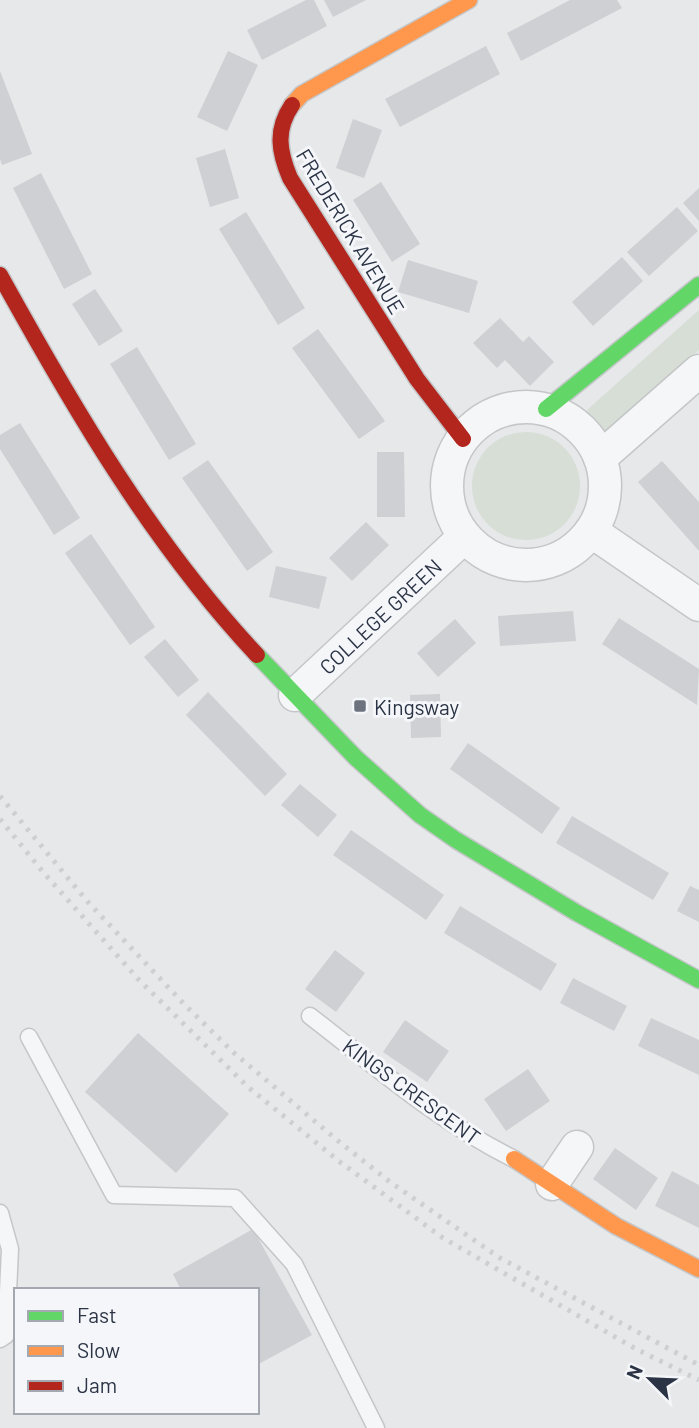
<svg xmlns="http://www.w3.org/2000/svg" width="699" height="1428" font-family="Barlow,sans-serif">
<rect width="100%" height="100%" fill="#e6e8ea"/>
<g fill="#d6ded6">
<polygon points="699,310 699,350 603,437 587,410"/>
<circle cx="526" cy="486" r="54"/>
</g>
<g fill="#ced0d3">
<polygon points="306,0 314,0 327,26 262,60 247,30"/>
<polygon points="324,0 366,0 333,17"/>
<polygon points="570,0 617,0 622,8 521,61 507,33"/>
<polygon points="486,46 500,74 400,127 385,99"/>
<polygon points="228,51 258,65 227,131 197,117"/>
<polygon points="0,71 32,154 2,165 0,159"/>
<polygon points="353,119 382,130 364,178 336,168"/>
<polygon points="225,149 239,198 210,207 196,158"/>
<polygon points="41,173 92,274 64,289 13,188"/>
<polygon points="381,182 420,244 392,262 353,200"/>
<polygon points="699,188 699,221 683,203"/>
<polygon points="677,207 698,231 649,276 627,252"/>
<polygon points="246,212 305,308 278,325 219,229"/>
<polygon points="622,257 643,281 593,326 572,302"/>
<polygon points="408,260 478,281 469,313 398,292"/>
<polygon points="95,289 123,331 99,346 72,304"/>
<polygon points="500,318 523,342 529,336 554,362 530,386 505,360 497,368 473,343"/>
<polygon points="318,329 385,421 359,439 292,348"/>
<polygon points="137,347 196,444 169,460 110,364"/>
<polygon points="20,423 80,518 54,535 0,449 0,435"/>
<polygon points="377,452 404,452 405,517 377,517"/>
<polygon points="208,460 273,552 247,571 182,478"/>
<polygon points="662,461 699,502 699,551 638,482"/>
<polygon points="366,522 389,545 352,581 329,558"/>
<polygon points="91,534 155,627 130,645 65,553"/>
<polygon points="276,566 327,577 319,609 269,597"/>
<polygon points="573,611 576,641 500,646 498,616"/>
<polygon points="619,618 699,669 697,705 602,644"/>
<polygon points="455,619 476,643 438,677 417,653"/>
<polygon points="165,639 199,680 178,697 144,657"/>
<polygon points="208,692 287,774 265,796 186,715"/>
<polygon points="440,694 441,737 411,738 410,695"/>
<polygon points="468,743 560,808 542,834 450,769"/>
<polygon points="300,784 337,815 318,837 281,805"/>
<polygon points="572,816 669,873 653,900 556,843"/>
<polygon points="351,830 444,895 426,920 333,855"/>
<polygon points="690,886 699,890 699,922 677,911"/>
<polygon points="460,906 557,964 541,991 444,933"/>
<polygon points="335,950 365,973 336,1012 305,989"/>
<polygon points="573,978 627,1006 614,1031 560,1003"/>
<polygon points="651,1018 699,1040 699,1075 638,1046"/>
<polygon points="405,1020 449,1051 427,1082 383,1052"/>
<polygon points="138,1033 229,1114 176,1173 85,1092"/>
<polygon points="528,1069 550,1101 506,1131 484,1099"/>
<polygon points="615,1148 658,1178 636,1210 593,1179"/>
<polygon points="672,1171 699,1185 699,1228 655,1206"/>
<polygon points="253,1229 312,1335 257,1365 257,1290 181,1290 173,1274"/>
</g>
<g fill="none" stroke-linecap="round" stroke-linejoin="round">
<g stroke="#c4c6c8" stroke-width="19">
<g id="lane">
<path d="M310 1016C376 1067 439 1122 514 1159"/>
<polyline points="29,1037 114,1195 235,1198 294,1264 376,1428"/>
<polyline points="0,1213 10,1249 6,1335 0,1339"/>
</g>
</g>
<g stroke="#c4c6c8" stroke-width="35">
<g id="street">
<circle cx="526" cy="486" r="79"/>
<polyline points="600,458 699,371"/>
<polyline points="591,531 699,605"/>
<polyline points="295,695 464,537"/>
<polyline points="552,1184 577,1147"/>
</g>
</g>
<g stroke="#c4c6c8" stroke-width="19">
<g id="fast">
<polyline points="546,409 699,285"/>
<polyline points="257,655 356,758 420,815 456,840 577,913 699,980"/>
</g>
</g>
<g stroke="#c4c6c8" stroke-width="19">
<g id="slow">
<polyline points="292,105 302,94 469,0"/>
<polyline points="514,1159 616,1226 699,1269"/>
</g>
</g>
<g stroke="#c4c6c8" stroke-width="19">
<g id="jam">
<path d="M292 105C275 130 279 152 290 178L417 379 463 439"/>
<path d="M0 275C74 409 152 543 257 655"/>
</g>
</g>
<use href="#lane" stroke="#f5f6f7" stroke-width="16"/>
<use href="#street" stroke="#f5f6f7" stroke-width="32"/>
<use href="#fast" stroke="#63d668" stroke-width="16"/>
<use href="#slow" stroke="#ff974d" stroke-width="16"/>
<use href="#jam" stroke="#b3261e" stroke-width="16"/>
<g stroke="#cecfd2" stroke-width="5" stroke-dasharray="3.5 7" stroke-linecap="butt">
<polyline points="0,796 87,901 184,1004 233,1052 337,1140 390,1182 500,1258 699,1365"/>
<polyline points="0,819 43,872 139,980 248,1087 340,1162 443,1238 636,1349 699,1380"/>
</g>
</g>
<rect fill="#6c737f" stroke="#f4f6f9" stroke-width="2.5" x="353" y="699" width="14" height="14" rx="3.5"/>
<g text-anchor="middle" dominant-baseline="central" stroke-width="6" stroke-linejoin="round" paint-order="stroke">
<g font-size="21" fill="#2b3445" stroke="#f4f6f9">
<text transform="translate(351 231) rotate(59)">FREDERICK AVENUE</text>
<text transform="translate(380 616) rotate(-43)">COLLEGE GREEN</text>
<text transform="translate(412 1091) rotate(36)">KINGS CRESCENT</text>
</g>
<g font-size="21" fill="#2b3445" stroke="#f4f6f9" text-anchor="start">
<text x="374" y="706">Kingsway</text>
</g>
</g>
<rect x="14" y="1288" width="245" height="126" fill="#f4f6f9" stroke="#a4a8b1" stroke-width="2"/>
<rect x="28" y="1311" width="35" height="10" fill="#63d668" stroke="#a4a8b1" stroke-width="2"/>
<text x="77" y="1323" font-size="21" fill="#2b3445">Fast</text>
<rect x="28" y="1346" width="35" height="10" fill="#ff974d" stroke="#a4a8b1" stroke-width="2"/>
<text x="77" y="1358" font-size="21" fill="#2b3445">Slow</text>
<rect x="28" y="1381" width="35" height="10" fill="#b3261e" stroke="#a4a8b1" stroke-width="2"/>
<text x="77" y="1393" font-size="21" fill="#2b3445">Jam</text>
<g transform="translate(650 1379) rotate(294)" stroke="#f4f6f9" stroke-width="5" paint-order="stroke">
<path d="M0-5L12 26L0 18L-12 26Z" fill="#2b3445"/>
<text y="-10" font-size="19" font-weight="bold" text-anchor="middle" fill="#2b3445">N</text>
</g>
</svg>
